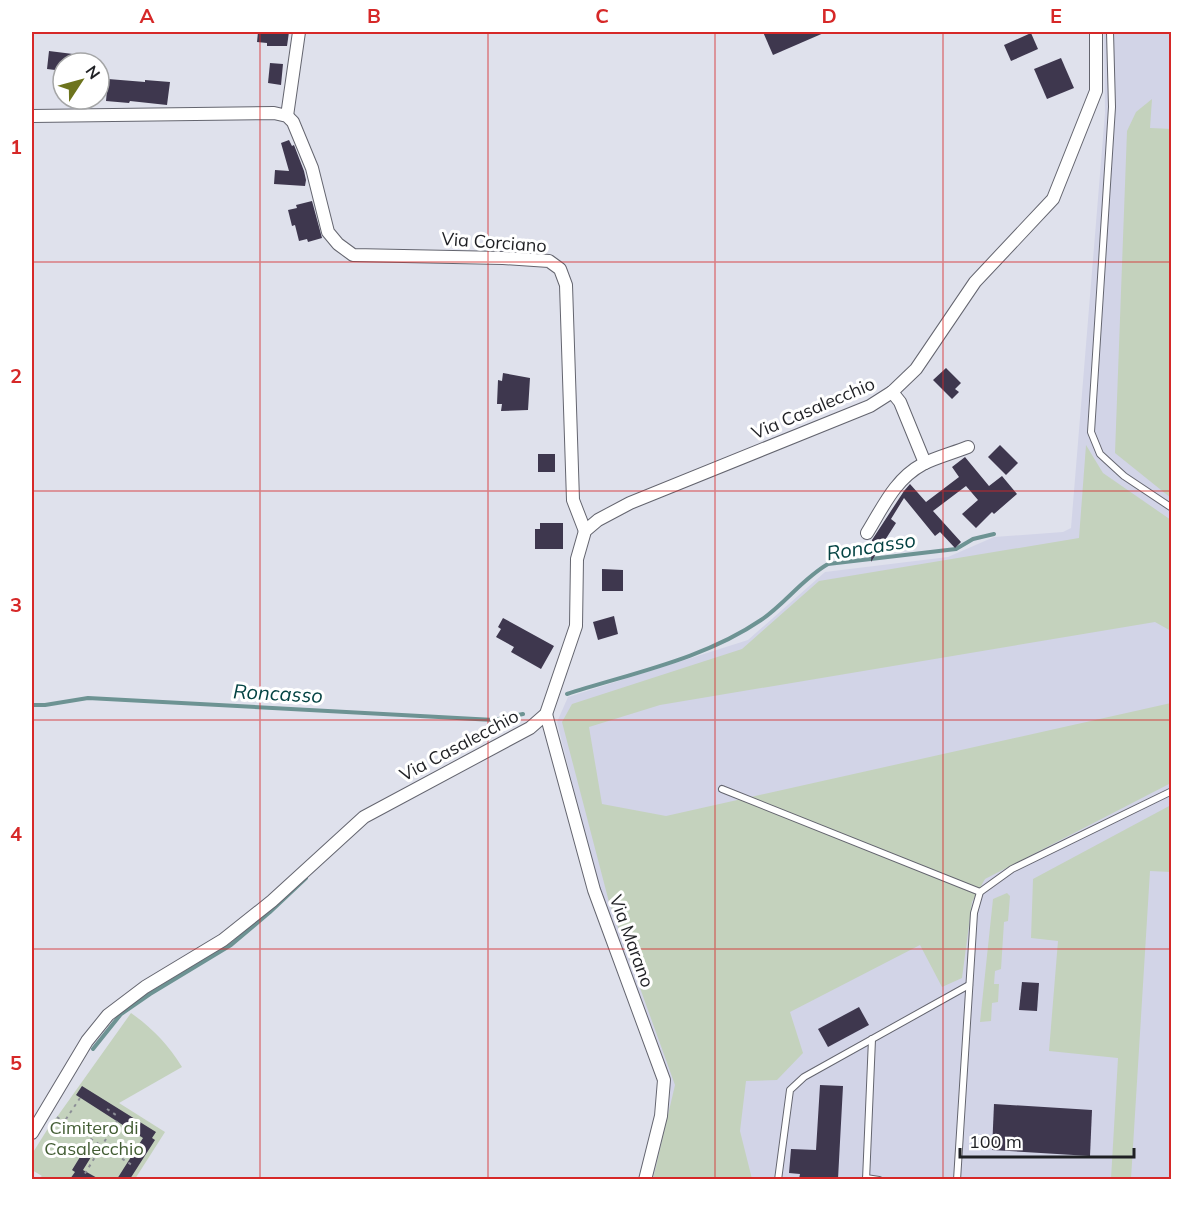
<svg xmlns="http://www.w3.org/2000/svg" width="1203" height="1211" font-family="Mulish,sans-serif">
<rect width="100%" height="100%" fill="#dfe1ec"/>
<polygon fill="#d2d4e7" points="1104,32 1171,32 1171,1179 647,1179 666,1121 669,1099 668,1078 597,883 557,722 568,697 748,640 825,572 948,557 994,537 1063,532 1071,528 1105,113"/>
<g fill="#c4d2bd">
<polygon points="1152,99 1150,128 1172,129 1171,498 1115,453 1127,131 1136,112"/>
<polygon points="1086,445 1103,473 1171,520 1171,631 1155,622 660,705 589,727 602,804 666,816 1171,703 1171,783 985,879 972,902 962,978 942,987 920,945 790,1012 803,1053 777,1080 746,1081 740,1131 752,1179 653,1179 675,1085 609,902 562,722 572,704 742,649 819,581 1079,538"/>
<polygon points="1171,805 1171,872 1150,871 1131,1179 1111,1179 1118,1058 1049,1051 1058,941 1031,938 1033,879"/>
<polygon points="1007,893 1010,896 1008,921 1004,922 1001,969 995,971 994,984 999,984 998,1002 992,1003 991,1021 980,1022 993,899"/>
<path d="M131 1013C152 1028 168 1044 182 1067L119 1103 165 1132 135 1179H37L42 1176 32 1170V1154L52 1122 57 1117Z"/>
</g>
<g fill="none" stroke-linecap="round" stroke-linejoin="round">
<g stroke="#6d9393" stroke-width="4">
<path d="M567 694C632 673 704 659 761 620 785 604 802 579 828 564L956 549 973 539 994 534"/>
<polyline points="32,705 45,705 88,698 494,720 523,714"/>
<polyline points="93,1049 121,1014 150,994 231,945 270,912 306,878"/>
</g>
</g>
<g fill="#3e374e">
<polygon points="258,32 289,32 287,46 267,46 267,43 257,42"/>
<polygon points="763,32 826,32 773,55"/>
<polygon points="1031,33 1038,49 1011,61 1004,45"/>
<polygon points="49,51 73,54 72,63 63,63 63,71 47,69"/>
<polygon points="1061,58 1074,88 1047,99 1034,69"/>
<polygon points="270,63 283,64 281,85 268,83"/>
<polygon points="108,79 145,82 145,80 170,82 167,105 130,101 129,103 106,101"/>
<polygon points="289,140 292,146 294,145 304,171 306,180 305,186 274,184 275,170 289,171 281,143"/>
<polygon points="312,201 322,238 308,242 307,239 299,241 295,225 292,226 288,210 297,208 296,205"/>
<polygon points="946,368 961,383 955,389 959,392 952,399 933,380"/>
<polygon points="503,373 530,378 528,410 501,411 502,404 497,404 498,380 502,381"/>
<polygon points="1000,445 1018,463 1006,475 988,457"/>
<rect x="538" y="454" width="17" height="18"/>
<polygon points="965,457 989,486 1002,476 1017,494 994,514 992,512 976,528 962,514 978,500 966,486 933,511 961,542 955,548 940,532 935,536 904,498 891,519 896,523 871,562 872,540 904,491 910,484 926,502 959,477 952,467"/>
<polygon points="540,523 563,523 563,549 535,549 535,529 540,529"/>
<polygon points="602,569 623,570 623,591 602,591"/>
<polygon points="614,616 618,634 598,640 593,622"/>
<polygon points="503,618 554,646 541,669 511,652 514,647 496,637 501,629 498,627"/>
<polygon points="1022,982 1039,983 1037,1011 1019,1010"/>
<polygon points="859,1007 869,1025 828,1047 818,1029"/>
<polygon points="820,1085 843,1086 838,1179 799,1179 800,1174 789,1173 791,1149 816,1150"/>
<polygon points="82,1086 156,1132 152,1138 155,1140 130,1179 117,1179 143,1138 76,1095"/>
<polygon points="994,1104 1092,1110 1090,1156 992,1150"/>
<polygon points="88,1144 96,1149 83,1170 99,1179 70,1179 75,1172 72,1170"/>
</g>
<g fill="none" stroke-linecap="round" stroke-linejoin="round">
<g stroke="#64656f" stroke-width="8">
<g id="lane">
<polyline points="1110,32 1112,107 1091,432 1100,454 1124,476 1172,508"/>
<polyline points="722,789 980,892"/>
<polyline points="866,1178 879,1180"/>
<polyline points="778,1180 790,1090 804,1077 969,985"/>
<polyline points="866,1180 872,1039"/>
<polyline points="957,1180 974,913 980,892 1012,869 1172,791"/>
</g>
</g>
<g stroke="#64656f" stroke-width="14">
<g id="street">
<polyline points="32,116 274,113 287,116 293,122 312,168 328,232 338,244 353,255 503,258 549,261 560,269 566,285 573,500 585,531"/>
<polyline points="287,116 299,32"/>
<polyline points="892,392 900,402 925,463"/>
<path d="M867 533C883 507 895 479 923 464 937 457 953 453 968 447"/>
<polyline points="546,714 594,890 664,1080 661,1116 645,1180"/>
<polyline points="32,1133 87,1041 108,1015 145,987 223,940 272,901 364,817 530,728 546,714 576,626 577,559 585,531 598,520 630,503 870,406 892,392 916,369 975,282 1053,199 1096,91 1096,32"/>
</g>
</g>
<g stroke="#8d8f97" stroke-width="2" stroke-dasharray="3 4.5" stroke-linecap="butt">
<polyline points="80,1098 64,1122 132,1165"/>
<polyline points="107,1109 116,1115"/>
<polyline points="57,1117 64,1122"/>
<polyline points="39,1178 40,1180"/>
<polyline points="81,1180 117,1121"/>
</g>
<use href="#lane" stroke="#fff" stroke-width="6"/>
<use href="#street" stroke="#fff" stroke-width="12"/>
</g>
<path fill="none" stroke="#d62828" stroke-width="1.5" stroke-opacity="0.55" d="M260 32V1180M488 32V1180M715 32V1180M943 32V1180M32 262H1172M32 491H1172M32 720H1172M32 949H1172"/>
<g text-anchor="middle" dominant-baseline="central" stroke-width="6" stroke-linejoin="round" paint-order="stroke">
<g font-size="18" fill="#1f2024" stroke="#fff">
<text transform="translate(494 242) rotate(4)">Via Corciano</text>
<text transform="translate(813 408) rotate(-23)">Via Casalecchio</text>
<text transform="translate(459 745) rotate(-28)">Via Casalecchio</text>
<text transform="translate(632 941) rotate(70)">Via Marano</text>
</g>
<g font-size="18" fill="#435d34" stroke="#fff">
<text x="94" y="1127">Cimitero di<tspan x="94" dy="21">Casalecchio</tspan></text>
</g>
<g font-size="20" font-style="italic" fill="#044343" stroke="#fff">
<text transform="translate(871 546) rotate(-9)">Roncasso</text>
<text transform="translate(278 693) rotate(3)">Roncasso</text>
</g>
</g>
<rect width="1203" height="1211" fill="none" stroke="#ffffff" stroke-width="66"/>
<g transform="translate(81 81) rotate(54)"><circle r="28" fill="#ffffff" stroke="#a5a6a7" stroke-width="1.5"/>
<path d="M0-4.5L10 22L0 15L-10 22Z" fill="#6d741d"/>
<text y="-9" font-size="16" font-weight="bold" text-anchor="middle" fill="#1f2024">N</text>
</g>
<path d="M960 1148v9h174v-9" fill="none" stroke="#1f2024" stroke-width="3"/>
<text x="969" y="1148" font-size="18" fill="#1f2024" stroke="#ffffff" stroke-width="4.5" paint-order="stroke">100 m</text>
<rect x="33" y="33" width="1137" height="1145" fill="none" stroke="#d62828" stroke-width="2"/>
<g font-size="20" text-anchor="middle" font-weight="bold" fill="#d62828">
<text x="147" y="23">A</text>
<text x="374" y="23">B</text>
<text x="602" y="23">C</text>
<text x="829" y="23">D</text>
<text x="1056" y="23">E</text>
<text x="16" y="154">1</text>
<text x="16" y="383">2</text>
<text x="16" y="612">3</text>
<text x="16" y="841">4</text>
<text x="16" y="1070">5</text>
</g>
</svg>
